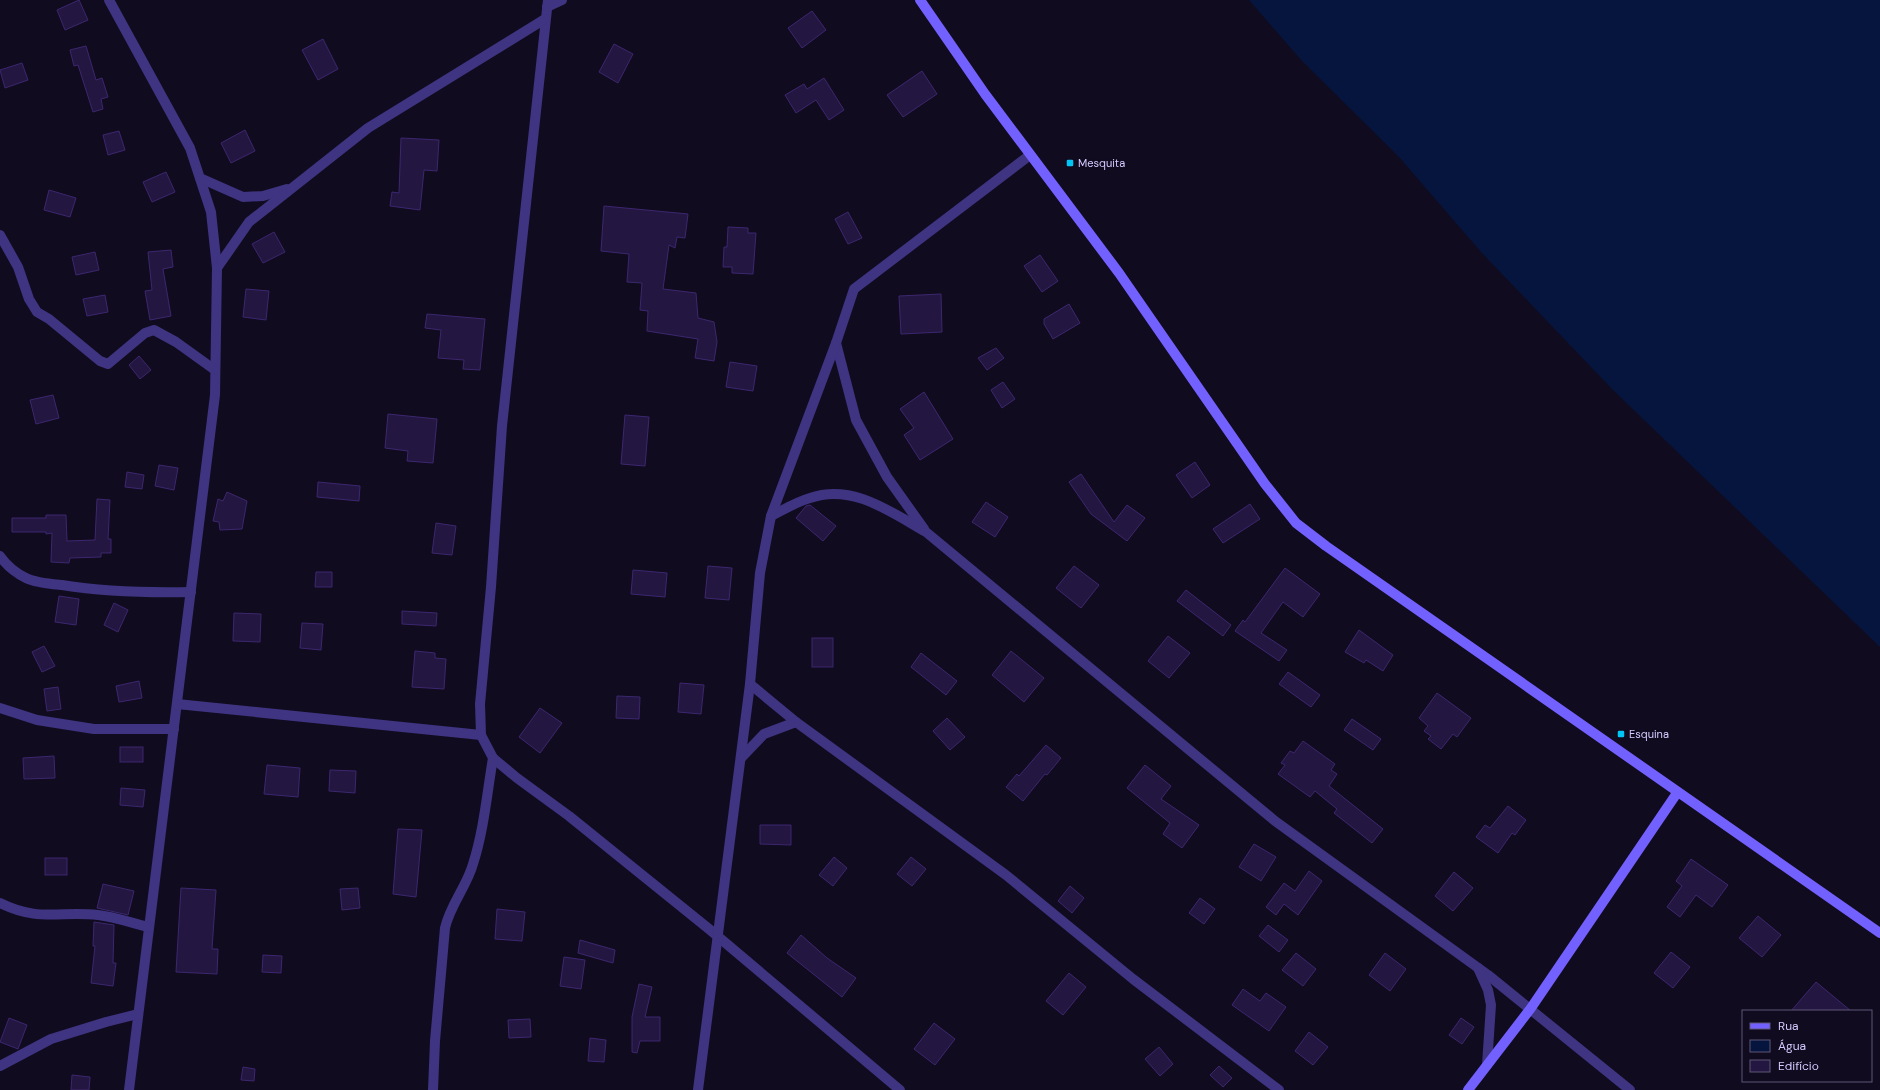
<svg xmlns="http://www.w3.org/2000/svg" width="1880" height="1090" font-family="'DM Sans',sans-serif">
<rect width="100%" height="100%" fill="#110b1f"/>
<polygon fill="#06153d" points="1249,0 1880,0 1880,647 1614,391 1481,252 1399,157 1302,61"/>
<g fill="#231641" stroke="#3c276f">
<polygon points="79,0 88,20 65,30 57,10"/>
<polygon points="812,11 826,30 802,48 788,28"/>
<polygon points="323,39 338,69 318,80 302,50"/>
<polygon points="614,44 633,54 618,83 599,72"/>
<polygon points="86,46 96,80 102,78 108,97 101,99 103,109 93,112 78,65 74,66 70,50"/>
<polygon points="22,63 28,80 5,88 0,70"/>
<polygon points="922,71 937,94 903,117 887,95"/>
<polygon points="824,78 844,110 829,120 816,100 796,113 785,95 804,84 807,89"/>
<polygon points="245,130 255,151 231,163 221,143"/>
<polygon points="119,131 125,150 108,155 103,135"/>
<polygon points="401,138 439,140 437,171 424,170 420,210 390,206 392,192 399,193"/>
<polygon points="166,172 175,192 152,202 143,182"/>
<polygon points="49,190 76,198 70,217 44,210"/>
<polygon points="604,206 688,214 685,238 677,237 675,248 669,245 663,289 696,293 698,318 714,322 717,342 714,361 695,358 698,339 647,331 648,311 640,310 642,283 627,282 629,254 601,251"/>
<polygon points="848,212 862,238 848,244 835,219"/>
<polygon points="728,227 748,228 748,233 756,233 753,274 732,273 732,267 723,267 724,247 727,247"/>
<polygon points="274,232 285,252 263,263 252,244"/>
<polygon points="171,250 173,267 163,269 171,316 150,320 145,291 152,290 148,252"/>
<polygon points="95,252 99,270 76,275 72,257"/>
<polygon points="1040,255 1058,281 1042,292 1024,266"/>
<polygon points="246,289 269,291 266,320 243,317"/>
<polygon points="941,294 942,332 901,334 899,296"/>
<polygon points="105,295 108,312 87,316 83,299"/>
<polygon points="1069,304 1080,323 1053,339 1044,324 1044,319"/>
<polygon points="427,314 485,319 480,370 463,369 464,360 438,358 441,330 425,328"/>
<polygon points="996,348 1004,358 987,370 978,358"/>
<polygon points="139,356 151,370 140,379 129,365"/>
<polygon points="730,362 757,366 753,391 726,387"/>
<polygon points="1003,382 1015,399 1002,408 991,390"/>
<polygon points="924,392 953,439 920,460 904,435 914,428 900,409"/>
<polygon points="53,395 59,418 36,424 30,400"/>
<polygon points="388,414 437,419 433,463 407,461 408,451 385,448"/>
<polygon points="625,415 649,417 645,466 621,464"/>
<polygon points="1195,462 1210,485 1192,498 1176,475"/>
<polygon points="159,465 178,468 174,490 155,486"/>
<polygon points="127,472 144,475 142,489 125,487"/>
<polygon points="1081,474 1114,522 1127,505 1145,518 1127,541 1091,514 1069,482"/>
<polygon points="318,482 360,486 359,501 317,497"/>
<polygon points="227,492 247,501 242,529 220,530 219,522 213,521 218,499 223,501"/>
<polygon points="97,499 110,500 108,539 111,539 111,553 101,553 101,557 70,558 69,563 51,562 52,533 46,534 46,532 12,532 12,518 46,518 46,515 66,515 67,541 95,540"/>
<polygon points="986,502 1008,517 995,537 972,522"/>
<polygon points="1250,504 1260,519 1223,543 1213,529"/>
<polygon points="810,505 836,526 823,541 796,518 806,506"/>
<polygon points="436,523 456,526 452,555 432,553"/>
<polygon points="708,566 732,568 729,600 705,598"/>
<polygon points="1074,566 1099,585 1081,608 1056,588"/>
<polygon points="1285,568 1320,594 1303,617 1283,602 1261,633 1287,650 1279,661 1235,631 1243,620 1245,622"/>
<polygon points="633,570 667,573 665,597 631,594"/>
<polygon points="316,572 332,572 332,587 315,587"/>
<polygon points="1186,590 1231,625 1223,636 1177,601"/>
<polygon points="59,596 79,599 76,625 55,622"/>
<polygon points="114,603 128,610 118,632 104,625"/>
<polygon points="402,611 437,613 436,626 402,624"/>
<polygon points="234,613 261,614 260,642 233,641"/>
<polygon points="302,623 323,624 321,650 300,648"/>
<polygon points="1359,630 1393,655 1383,671 1366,660 1364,663 1345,652"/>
<polygon points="1168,636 1190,653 1169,678 1148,661"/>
<rect x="812" y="638" width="21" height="29"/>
<polygon points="44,646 55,666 42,672 32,652"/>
<polygon points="415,651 435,653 435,658 446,659 444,689 412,687"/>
<polygon points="1011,651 1044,678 1024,702 992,675"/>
<polygon points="921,653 957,681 946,695 911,667"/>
<polygon points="1288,672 1320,695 1311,707 1279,684"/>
<polygon points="139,681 142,698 119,702 116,686"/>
<polygon points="680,683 704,685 701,714 678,712"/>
<polygon points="58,687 61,709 47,711 44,689"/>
<polygon points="1437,693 1471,718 1457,737 1453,734 1441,749 1428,739 1431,736 1424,731 1428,726 1419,718"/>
<polygon points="617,696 640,697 639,719 616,718"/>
<polygon points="540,708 562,723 540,753 519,737"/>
<polygon points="947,718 965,737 950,750 933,731"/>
<polygon points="1352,719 1381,739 1373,750 1344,730"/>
<polygon points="1303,741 1335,764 1331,770 1337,774 1329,786 1383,829 1372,843 1334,813 1337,809 1315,791 1310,797 1278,774 1285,765 1281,763 1290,751 1294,753"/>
<polygon points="1046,745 1061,758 1047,775 1045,774 1023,801 1006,787 1017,774 1019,776"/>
<rect x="120" y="747" width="23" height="15"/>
<polygon points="54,756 55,778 24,779 23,758"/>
<polygon points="267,765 300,768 298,797 264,794"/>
<polygon points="1145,765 1171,786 1161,799 1199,825 1182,848 1163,834 1170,823 1127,788"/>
<polygon points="330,770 356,771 355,793 329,791"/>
<polygon points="121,788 145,790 143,807 120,805"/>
<polygon points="1508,806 1526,820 1515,835 1512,833 1498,853 1476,837 1485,825 1490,828"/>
<polygon points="760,825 791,825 791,845 760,844"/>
<polygon points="398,829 422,830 416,897 393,894"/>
<polygon points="1254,844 1276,857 1261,881 1239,867"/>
<polygon points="834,857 847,868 833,886 819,875"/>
<polygon points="911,857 926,869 912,886 897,874"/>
<rect x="45" y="858" width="22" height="17"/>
<polygon points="1691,859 1728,885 1712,907 1696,895 1680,917 1667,907 1682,886 1676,881"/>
<polygon points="1309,871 1322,881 1298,915 1284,904 1276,915 1266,907 1284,883 1295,891"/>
<polygon points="1454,872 1473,888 1453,911 1435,896"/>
<polygon points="103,884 134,891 128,915 97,908"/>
<polygon points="1070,886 1084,898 1072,913 1058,901"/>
<polygon points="181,888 216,890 212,949 218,949 217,974 176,972"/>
<polygon points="358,888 360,908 342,910 340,889"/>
<polygon points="1200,898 1215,909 1204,924 1189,913"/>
<polygon points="497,909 525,912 522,941 495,939"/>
<polygon points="1758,916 1781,935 1762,957 1739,938"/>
<polygon points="94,922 114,925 113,963 116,963 113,986 91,983 95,946 93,946"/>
<polygon points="1268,925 1288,940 1279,952 1259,936"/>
<polygon points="801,935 827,958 856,978 842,997 787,953"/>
<polygon points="580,940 615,950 613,963 578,953"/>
<polygon points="1671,952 1690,967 1673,988 1654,973"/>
<polygon points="1296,953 1316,969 1303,986 1282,970"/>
<polygon points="1385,953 1406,969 1390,991 1369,975"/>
<polygon points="263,955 282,956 281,973 262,972"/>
<polygon points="564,957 585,960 581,989 560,986"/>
<polygon points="1069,973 1086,987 1063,1015 1046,1001"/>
<polygon points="1816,982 1851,1011 1791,1011"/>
<polygon points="639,984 652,987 645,1017 660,1017 660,1041 640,1041 637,1053 632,1052 632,1017"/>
<polygon points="1243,989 1260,1001 1266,993 1286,1007 1269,1031 1232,1005"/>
<polygon points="9,1018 27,1025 18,1049 0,1042"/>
<polygon points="1461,1018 1474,1027 1462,1044 1449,1035"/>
<polygon points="530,1019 531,1037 509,1038 508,1020"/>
<polygon points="934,1023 955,1039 935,1065 914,1049"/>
<polygon points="1309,1032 1328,1047 1313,1065 1295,1051"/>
<polygon points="590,1038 606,1040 604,1062 588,1061"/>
<polygon points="1159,1047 1173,1064 1160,1076 1145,1059"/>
<polygon points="1219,1066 1232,1078 1223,1087 1210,1075"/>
<polygon points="243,1067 255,1069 254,1081 241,1080"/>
<polygon points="72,1075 90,1077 89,1090 71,1090"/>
</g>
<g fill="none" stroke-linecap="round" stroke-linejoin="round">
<g stroke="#3e3481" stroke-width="10">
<polyline points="109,0 190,148 211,212 217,268 215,395 129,1090"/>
<polyline points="548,0 502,426 491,587 480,704 481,735 493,758 517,778 569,816 709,929 900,1090"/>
<polyline points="547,7 562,0"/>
<polyline points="200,178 243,197 263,196 287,189"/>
<polyline points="0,235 18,267 29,299 37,312 49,319 100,361 108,364 145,333 154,330 176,342 215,370"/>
<polyline points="217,268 249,222 368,128 545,19"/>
<polyline points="836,343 856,420 887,477 924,529"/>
<path d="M771 516C783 510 796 502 810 498 852 483 891 512 926 532L1275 821 1488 975 1630 1090"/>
<path d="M0 556C7 566 16 573 26 578 36 583 51 584 62 585 106 592 146 593 191 592"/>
<polyline points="750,684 796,722 1006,875 1133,979 1279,1090"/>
<polyline points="177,704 481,735"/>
<polyline points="0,708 37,720 94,729 174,729"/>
<polyline points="741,758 764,734 796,722"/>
<path d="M0 903C38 922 59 911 98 915 115 917 132 923 149 927"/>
<polyline points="1478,968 1488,990 1491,1005 1487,1065"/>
<polyline points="0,1066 51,1039 106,1022 138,1014"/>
<path d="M433 1090 435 1041 445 928C450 905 467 886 473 864 484 830 487 793 493 758"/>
<polyline points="698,1090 750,684 760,573 771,516 836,343 854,289 1030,155"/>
</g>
<g stroke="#7361ff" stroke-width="10">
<polyline points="920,0 985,94 1119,273 1265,484 1296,523 1326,546 1880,933"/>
<polyline points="1468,1090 1531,1008 1677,793"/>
</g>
</g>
<g fill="#00c5f5" stroke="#110b1f" stroke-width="1.5">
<rect x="1066" y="159" width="8" height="8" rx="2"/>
<rect x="1617" y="730" width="8" height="8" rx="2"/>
</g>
<g text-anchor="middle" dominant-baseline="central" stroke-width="3.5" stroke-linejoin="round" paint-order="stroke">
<g font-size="11" fill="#d5caff" stroke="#110b1f" text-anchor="start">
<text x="1078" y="163">Mesquita</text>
<text x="1629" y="734">Esquina</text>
</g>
</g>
<rect x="1742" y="1010" width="130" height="72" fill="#110b1f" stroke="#5f5779"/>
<rect x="1750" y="1023" width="20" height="6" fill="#7361ff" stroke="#5f5779"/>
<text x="1778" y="1030" font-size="12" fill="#d5caff">Rua</text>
<rect x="1750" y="1040" width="20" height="12" fill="#06153d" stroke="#5f5779"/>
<text x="1778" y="1050" font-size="12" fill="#d5caff">Água</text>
<rect x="1750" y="1060" width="20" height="12" fill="#231641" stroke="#5f5779"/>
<text x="1778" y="1070" font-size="12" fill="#d5caff">Edifício</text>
</svg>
